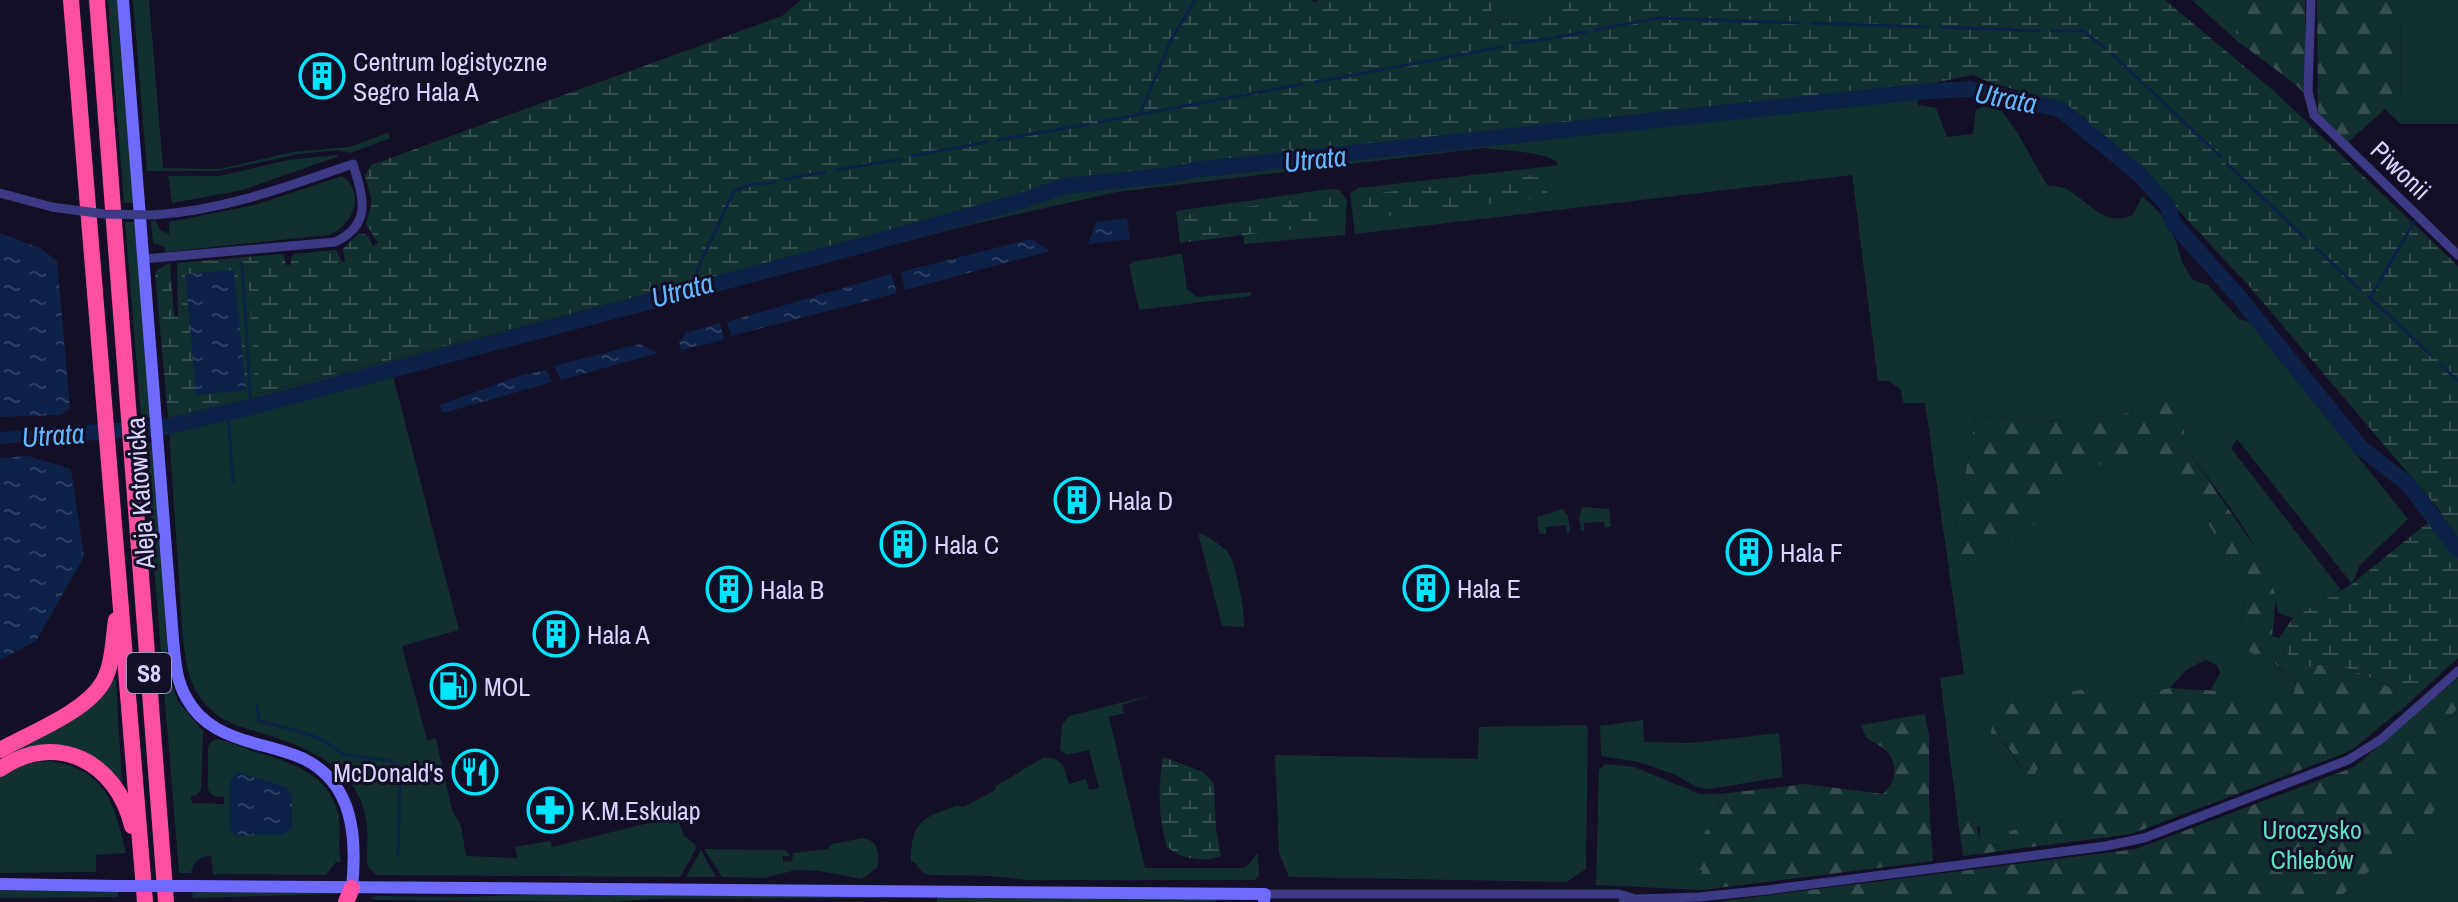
<svg xmlns="http://www.w3.org/2000/svg" width="2458" height="902" font-family="'Archivo Narrow',sans-serif">
<defs>
<pattern id="forest-firs" width="22" height="20" patternUnits="userSpaceOnUse" patternTransform="scale(2)"><rect width="22" height="20" fill="#12302f"/><path d="M5 1l3.5 6h-7zM16 11l3.5 6h-7z" fill="#344d4e"/></pattern>
<pattern id="wetland-marsh" width="20" height="14" patternUnits="userSpaceOnUse" patternTransform="scale(2)"><rect width="20" height="14" fill="#12302f"/><path d="M1 5h8M5 5V1M11 12h8M15 12V8" fill="none" stroke="#344d4e"/></pattern>
<pattern id="water-ripples" width="26" height="14" patternUnits="userSpaceOnUse" patternTransform="scale(2)"><rect width="26" height="14" fill="#0c2248"/><path d="M2 4q2-2 4 0t4 0M15 11q2-2 4 0t4 0" fill="none" stroke="#2f4163"/></pattern>
</defs>
<rect width="100%" height="100%" fill="#130f26"/>
<g fill="#12302f">
<polygon points="108,0 119,0 135,203 124,203"/>
<polygon points="133,0 149,0 163,168 220,169 292,152 349,147 388,133 390,138 350,153 339,150 299,154 218,171 147,171"/>
<polygon points="1500,0 1558,0 1523,22 1482,20"/>
<polygon points="2192,0 2236,0 2236,40"/>
<polygon points="2400,0 2458,0 2458,124 2401,124"/>
<path d="M1917 86 1918 105 1936 108 1947 137 1973 134 1976 110 1983 106 2002 111 2017 132 2047 185C2055 186 2065 187 2071 192 2092 205 2106 227 2133 215L2142 196 2160 213 2175 239 2183 264 2193 280 2208 285 2239 319 2250 322 2408 519 2360 565 2352 584 2237 439 2231 448 2341 590 2293 618 2278 613C2269 548 2219 496 2183 443L2185 422 2136 412 2062 421 1976 416 1954 535 1977 555 1992 557 2023 535 2067 485 2109 459 2153 464 2176 483 2212 529 2244 603 2238 638 2259 656 2272 636 2279 638 2285 652 2273 663 2296 683 2292 701 2211 690 2220 673 2217 665 2205 660 2186 670 2170 688 2107 701 1991 734 2007 747 2027 777 2032 779 2043 760 2061 755 2085 787 2100 798 2091 814 2010 831 2008 844 2000 847 1979 841 1980 828 1966 815 1958 820 1940 678 1964 674 1925 403H1903L1901 390 1889 381H1878L1852 175 1355 234 1350 193 1358 188 1553 166H1557V162C1543 151 1503 151 1484 148L1117 192 969 225 393 376 459 630 402 646 427 740 436 739 452 810 461 826 466 856 517 858 515 847 550 841 552 847 672 817 677 819 684 836 695 844 696 849 680 877 377 875 369 869 367 863C367 851 368 838 367 826 361 767 307 747 258 732 236 726 214 718 201 699 188 682 186 661 183 640L168 417 249 399 237 265 247 264 257 394 919 225 1056 186 1146 171 1530 131 1672 110Z"/>
<polygon points="337,155 339,156 243,190 172,203 168,176 219,176 288,160"/>
<path d="M342 176C367 194 353 225 329 235L166 252 164 247 153 243 151 221H156L160 230 169 234V222L255 205Z"/>
<polygon points="1329,189 1340,190 1347,200 1345,235 1244,244 1243,234 1338,224 1185,215 1186,242 1180,243 1176,211"/>
<polygon points="125,222 136,222 151,417 142,418 140,404"/>
<polygon points="1182,254 1187,289 1197,297 1251,292 1251,296 1139,310 1129,265 1135,261"/>
<path d="M153 442 169 675 178 701 203 731 201 789 197 795 191 796 192 803 224 804V797L213 796 208 790V748L210 743 216 739C228 740 240 747 252 751 288 762 327 771 338 813 342 829 337 848 341 862H336L326 875 213 874 211 856C200 856 193 862 191 873H179L144 443Z"/>
<polygon points="1582,507 1609,509 1611,527 1605,527 1604,522 1584,523 1584,530 1581,530 1579,519"/>
<polygon points="1563,509 1568,516 1570,531 1567,533 1566,525 1546,527 1546,534 1539,534 1537,517"/>
<path d="M1198 533C1210 537 1222 546 1228 552 1235 560 1246 616 1244 627L1222 626Z"/>
<polygon points="111,676 116,679 122,784 86,756 0,764 0,756"/>
<path d="M1155 694 1122 705 1124 713 1109 717 1145 868H1245L1258 853 1259 875 1255 880H1027L990 876 930 875 923 873 914 862H911C911 820 922 819 957 805L963 807 994 791 996 786 1044 757 1055 759 1063 765 1069 784 1086 779 1089 790 1099 788 1089 750 1067 755 1060 750 1062 725 1069 716Z"/>
<path d="M2458 709V902H2337C2381 847 2458 820 2434 730Z"/>
<polygon points="1643,720 1644,742 1691,743 1779,733 1783,777 1709,789 1696,787 1676,775 1639,762 1601,756 1600,726"/>
<polygon points="1585,725 1588,728 1586,869 1567,882 1289,877 1279,853 1275,755 1478,759 1479,727"/>
<path d="M49 761C107 770 114 802 126 853L96 855V872L0 873V777C15 765 30 762 49 761Z"/>
<polygon points="1605,764 1634,767 1700,794 1719,794 1718,816 1693,870 1702,870 1702,890 1596,885 1599,770"/>
<path d="M863 838C879 841 879 853 878 867L862 879 819 871 796 870 764 878 722 877 704 849 785 850 791 856H783V861L792 862 793 853 828 849 832 844Z"/>
<polygon points="701,850 716,877 686,877"/>
<polygon points="0,890 118,892 118,897 0,898"/>
<polygon points="192,892 337,893 338,894 193,898"/>
<polygon points="544,894 881,897 881,898 652,899 611,902 378,900 370,898 376,896 468,897"/>
<polygon points="937,896 1216,899 1216,902 937,902"/>
</g>
<g fill="url(#forest-firs)">
<polygon points="2236,0 2305,0 2305,94 2295,84 2236,40"/>
<polygon points="2317,0 2400,0 2401,124 2385,109 2346,144 2323,122 2318,110"/>
<polygon points="2165,397 2185,422 2183,443 2263,559 2276,597 2272,636 2259,657 2242,647 2238,638 2244,603 2212,529 2176,483 2153,464 2109,459 2067,485 2024,535 1992,557 1977,555 1971,562 1959,566 1953,558 1954,535 1976,416 2062,421 2136,412"/>
<path d="M2285 652 2306 668C2336 656 2367 678 2395 689L2403 708 2353 749 2340 755 2131 834 1963 856 1958 820 1966 815 1976 817 1979 841 2000 847 2008 844 2009 831 2091 814 2100 798 2085 787 2061 756 2043 760 2032 779 2027 777 2008 747 1991 734 1993 715 1999 706 2089 688 2107 701 2170 688 2220 691 2292 701 2296 683 2273 662Z"/>
<path d="M2458 678V709L2434 730C2444 738 2445 751 2445 764 2447 838 2376 853 2337 902H1715L2136 849 2354 767Z"/>
<path d="M1925 714 1929 735V801L1933 861 1702 890V870H1692L1702 836 1718 816 1719 794 1805 784 1883 794C1898 780 1899 762 1883 748 1878 744 1870 741 1866 737 1864 733 1863 729 1861 725Z"/>
</g>
<g fill="url(#wetland-marsh)">
<path d="M801 0H1311L1315 2 1319 0H1500L1483 20 1523 22 1558 0H2165L2275 92 2458 266V658L2403 708 2395 689C2367 677 2336 656 2306 668L2285 652 2279 638 2293 618 2352 584 2441 512 2249 286 2182 214 2095 131 2084 117 2049 99 1991 83 1973 75 1917 86 1672 110 1530 131 1146 171 1056 186 919 225 256 394 247 264 238 265 249 399 168 417 155 273 158 269 170 263 174 315 178 317 177 263 283 254 286 265H290L293 254 336 250 342 262 345 261 343 249 359 233 367 235 373 246 378 243 366 224 372 202 365 176 371 165 782 16Z"/>
<path d="M1547 173V197L1360 219C1358 213 1357 201 1362 195Z"/>
<polygon points="1336,195 1339,198 1342,221 1338,224 1186,242 1184,215"/>
<path d="M1163 757 1203 772 1214 784 1216 829 1221 856C1204 863 1181 859 1167 847 1158 819 1158 786 1163 757Z"/>
</g>
<g fill="url(#water-ripples)">
<polygon points="1127,218 1130,239 1088,244 1096,222"/>
<polygon points="0,233 40,248 57,261 70,408 60,415 0,417"/>
<polygon points="1031,239 1050,251 905,290 901,272"/>
<polygon points="234,270 246,390 196,395 185,274"/>
<polygon points="891,274 897,293 731,336 727,322"/>
<polygon points="720,323 724,340 681,350 679,343 686,333"/>
<polygon points="639,344 658,353 561,380 554,366"/>
<polygon points="546,370 552,382 443,413 440,405 519,376"/>
<polygon points="49,429 74,430 74,437 0,444 0,432"/>
<polygon points="28,456 71,469 84,557 36,641 0,660 0,458"/>
<polygon points="238,772 286,787 292,794 292,827 284,834 236,836 230,830 230,780"/>
</g>
<g fill="none" stroke-linecap="round" stroke-linejoin="round">
<g stroke="#0c2248" stroke-width="3">
<polyline points="1812,23 1927,27"/>
<polyline points="1941,27 2040,31"/>
<polyline points="1595,30 1658,18 1798,23"/>
<polyline points="2051,31 2083,31 2105,48"/>
<polyline points="1557,37 1586,32"/>
<polyline points="1513,44 1552,38"/>
<polyline points="1469,53 1503,47"/>
<polyline points="2112,54 2221,157"/>
<polyline points="1315,82 1466,54"/>
<polyline points="1140,114 1170,42 1195,0"/>
<polyline points="1099,122 1303,84"/>
<polyline points="998,140 1089,124"/>
<polyline points="912,156 987,142"/>
<polyline points="2227,164 2305,238"/>
<polyline points="836,170 901,159"/>
<polyline points="785,179 825,172"/>
<polyline points="2316,248 2360,289"/>
<polyline points="242,263 251,407"/>
<polyline points="688,290 734,191 750,185 774,182"/>
<polyline points="2368,296 2431,355"/>
<polyline points="2370,298 2414,222"/>
<polyline points="2440,364 2458,381"/>
<polyline points="228,412 233,482"/>
<polyline points="257,706 259,721 305,733 323,740 345,755 391,761 398,766 400,786 398,855"/>
</g>
<polyline stroke="#0c2248" stroke-width="16" points="53,435 161,428 251,407 867,244 1018,202 1065,186 1164,176 1194,170 1917,92 1969,89 2060,109 2140,175 2167,205 2174,224 2239,297 2361,448 2409,485 2458,550"/>
<g stroke="#3d3a85" stroke-width="9">
<polyline points="2311,0 2308,92 2314,115 2458,255"/>
<polyline points="0,193 52,207"/>
<path d="M143 259 335 242C373 224 363 197 353 164 287 187 224 210 154 215"/>
<polyline points="1265,894 1619,894 1632,898"/>
<polyline points="1623,902 1636,899 1699,897 1767,890 2106,846 2144,838 2348,760 2380,740 2458,671"/>
</g>
<g stroke="#6f6bff" stroke-width="12">
<path d="M123 0 173 639C175 660 176 681 187 699 202 726 228 736 257 744 272 748 289 752 304 759 354 784 357 838 352 888"/>
<polyline points="0,884 117,886"/>
<polyline points="192,886 1265,894 1264,902"/>
</g>
<g stroke="#ff4fa3" stroke-width="16">
<polyline points="71,0 145,902"/>
<polyline points="97,0 166,902"/>
<path d="M0 750C30 733 86 712 103 682 113 665 113 639 116 620"/>
<path d="M0 769C56 730 117 762 132 826"/>
<polyline points="346,902 352,888"/>
</g>
<polyline stroke="#3d3a85" stroke-width="9" points="52,207 104,214 154,215"/>
<polyline stroke="#6f6bff" stroke-width="12" points="117,886 192,886"/>
</g>
<defs>
<g id="building-ring" transform="scale(2.3)"><circle r="9.5" fill="#130f26" stroke="#00e5ff" stroke-width="1.5"/><path d="M-4-6H4V6H1V3H-1V6H-4ZM-2.5-4.3h1.7v1.8h-1.7ZM.8-4.3h1.7v1.8H.8ZM-2.5-1h1.7V.8h-1.7ZM.8-1h1.7V.8H.8Z" fill="#00e5ff"/></g>
<g id="fuel-ring" transform="scale(2.3)"><circle r="9.5" fill="#130f26" stroke="#00e5ff" stroke-width="1.5"/><path d="M-5.5-6h7V0h2V4h1.3V-2.5L3-4.5l.8-.8L6-3V5H2.5V1h-1V6h-7ZM-4.2-4.7v3.2H.2V-4.7Z" fill="#00e5ff"/></g>
<g id="restaurant-ring" transform="scale(2.3)"><circle r="9.5" fill="#130f26" stroke="#00e5ff" stroke-width="1.5"/><path d="M-5-6h1v4h1v-4h1v4h1v-4h1v5L-1.5 .5V6h-2V.5L-5-1ZM5-6V6H3V1.5H1.5Q1.5-4 5-6Z" fill="#00e5ff"/></g>
<g id="pharmacy-ring" transform="scale(2.3)"><circle r="9.5" fill="#130f26" stroke="#00e5ff" stroke-width="1.5"/><path d="M-2-6h4v4h4v4h-4v4h-4v-4h-4v-4h4Z" fill="#00e5ff"/></g>
</defs>
<g fill-rule="evenodd">
<use href="#building-ring" x="322" y="76"/>
<use href="#building-ring" x="1077" y="500"/>
<use href="#building-ring" x="903" y="544"/>
<use href="#building-ring" x="1749" y="552"/>
<use href="#building-ring" x="1426" y="588"/>
<use href="#building-ring" x="729" y="589"/>
<use href="#building-ring" x="556" y="634"/>
<use href="#fuel-ring" x="453" y="686"/>
<use href="#restaurant-ring" x="475" y="772"/>
<use href="#pharmacy-ring" x="550" y="810"/>
</g>
<g text-anchor="middle" dominant-baseline="central" stroke-width="6" stroke-linejoin="round" paint-order="stroke">
<rect fill="#130f26" stroke="#9e99be" stroke-width="2" x="127" y="653" width="44" height="40" rx="6"/>
<g font-size="24" font-weight="bold" fill="#d9d4ff">
<text x="149" y="673">S8</text>
</g>
<g font-size="26" fill="#d9d4ff" stroke="#130f26" text-anchor="start">
<text x="353" y="61">Centrum logistyczne<tspan x="353" dy="30">Segro Hala A</tspan></text>
<text x="1108" y="500">Hala D</text>
<text x="934" y="544">Hala C</text>
<text x="1780" y="552">Hala F</text>
<text x="1457" y="588">Hala E</text>
<text x="760" y="589">Hala B</text>
<text x="587" y="634">Hala A</text>
<text x="484" y="686">MOL</text>
<text x="444" y="772" text-anchor="end">McDonald's</text>
<text x="581" y="810">K.M.Eskulap</text>
</g>
<g font-size="26" fill="#d9d4ff" stroke="#130f26">
<text transform="translate(2401 170) rotate(44)">Piwonii</text>
<text transform="translate(140 493) rotate(-94)">Aleja Katowicka</text>
</g>
<g font-size="26" fill="#5fe0c0" stroke="#130f26">
<text x="2312" y="829">Uroczysko<tspan x="2312" dy="30">Chlebów</tspan></text>
</g>
<g font-size="28" font-style="italic" fill="#62b6ff" stroke="#130f26">
<text transform="translate(2006 98) rotate(11)">Utrata</text>
<text transform="translate(1315 159) rotate(-6)">Utrata</text>
<text transform="translate(682 290) rotate(-15)">Utrata</text>
<text transform="translate(53 435) rotate(-4)">Utrata</text>
</g>
</g>
</svg>
